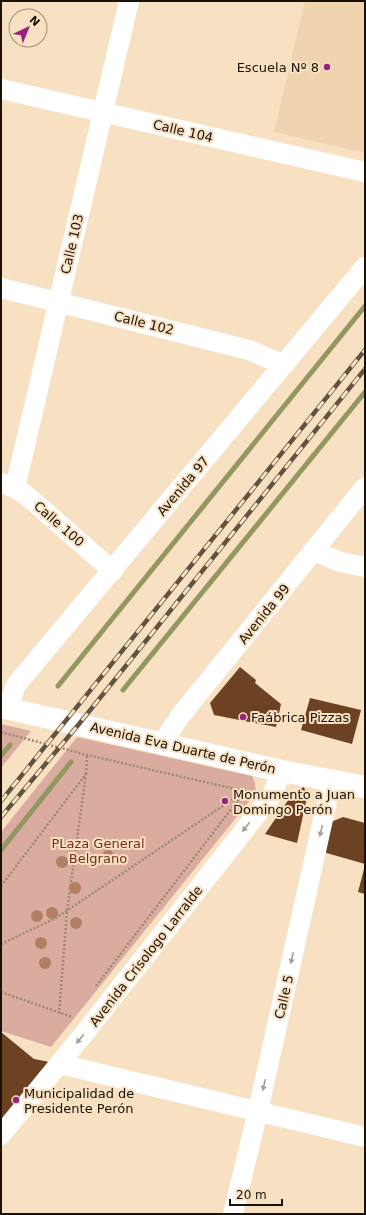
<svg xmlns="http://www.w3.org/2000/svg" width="366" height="1215" font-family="'DejaVu Sans',sans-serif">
<rect width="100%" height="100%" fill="#f8e1c2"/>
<polygon fill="#f0d4b0" points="305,1 365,1 365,153 274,132"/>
<g fill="#d9ac9f">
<polygon points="1,724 31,731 1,768"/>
<polygon points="77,737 252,776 255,783 256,793 51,1047 1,1031 1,832"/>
</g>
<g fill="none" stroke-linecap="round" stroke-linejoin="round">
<g stroke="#939760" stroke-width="5">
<polyline points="58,686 365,306"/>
<polyline points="123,690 365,392"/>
<polyline points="1,756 10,745"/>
<polyline points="1,850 71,762"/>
</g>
</g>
<g fill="#6d4222">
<polygon points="240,667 256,680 255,683 281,704 276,727 214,715 210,703"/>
<polygon points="310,698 361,710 352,744 301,730"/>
<polygon points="304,787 307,797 297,843 265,834 293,793"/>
<polygon points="343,817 365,823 365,864 323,852 331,822"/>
<polygon points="365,865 365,894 358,892"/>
<polygon points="1,1032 34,1059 60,1064 1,1135"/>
</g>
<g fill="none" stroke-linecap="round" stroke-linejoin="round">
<g stroke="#9b8a73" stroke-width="2.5" stroke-dasharray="2 2" stroke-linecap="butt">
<polyline points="1,732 87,755 244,791"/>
<polyline points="86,774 87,755"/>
<polyline points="1,886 86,774 67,911 59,1014"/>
<polyline points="1,944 56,918 245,791 96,986"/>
<polyline points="1,992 72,1017"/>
</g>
<g stroke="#fff" stroke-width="20">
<polyline points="1,89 365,172"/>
<polyline points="1,288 249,350 284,365"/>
<polyline points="1,483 15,488 26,495 113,571"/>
<polyline points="15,488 129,1"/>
<polyline points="315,551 340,562 365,567"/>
<polyline points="7,708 16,685 365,267"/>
<polyline points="163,742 181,715 365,487"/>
<polyline points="60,1064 365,1137"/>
<polyline points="1,1135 87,1030 272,795 282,771"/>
<polyline points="233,1214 258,1111 332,779"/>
</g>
<polyline stroke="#fff" stroke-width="22" points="1,707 282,771 365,787"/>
<g stroke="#605342" stroke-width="4.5">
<g id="rail">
<polyline points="1,801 365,350"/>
<polyline points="1,817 79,724 365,369"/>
</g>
</g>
<use href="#rail" stroke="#f8e1c2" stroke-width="3" stroke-dasharray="9" stroke-linecap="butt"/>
</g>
<g fill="#b07f65">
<circle cx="108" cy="856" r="6"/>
<circle cx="62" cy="862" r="6"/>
<circle cx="75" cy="888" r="6"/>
<circle cx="52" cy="913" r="6"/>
<circle cx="37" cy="916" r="6"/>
<circle cx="76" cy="923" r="6"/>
<circle cx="41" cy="943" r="6"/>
<circle cx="45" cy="963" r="6"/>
</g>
<defs><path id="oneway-solid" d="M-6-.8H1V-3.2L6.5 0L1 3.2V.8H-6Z"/></defs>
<g fill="#a3a09c">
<use href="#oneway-solid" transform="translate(246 827) rotate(128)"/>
<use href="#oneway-solid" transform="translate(321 831) rotate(103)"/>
<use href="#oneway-solid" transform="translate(292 958) rotate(103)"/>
<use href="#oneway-solid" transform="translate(80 1039) rotate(129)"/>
<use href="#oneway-solid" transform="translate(264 1085) rotate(103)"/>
</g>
<g fill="#9a227b" stroke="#f8e1c2" stroke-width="1.5">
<circle cx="327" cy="67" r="4"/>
<circle cx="243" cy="717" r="4"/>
<circle cx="225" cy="801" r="4"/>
<circle cx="16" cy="1100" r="4"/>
</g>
<g text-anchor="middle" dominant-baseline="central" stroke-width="4" stroke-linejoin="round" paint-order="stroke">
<g font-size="13" fill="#1a1207" stroke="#f8e1c2" text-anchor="start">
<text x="319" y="67" text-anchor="end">Escuela Nº 8</text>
<text x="251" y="717">Faábrica Pizzas</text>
<text x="233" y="794">Monumento a Juan<tspan x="233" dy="15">Domingo Perón</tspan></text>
<text x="24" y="1093">Municipalidad de<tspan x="24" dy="15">Presidente Perón</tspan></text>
</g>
<g font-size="13" fill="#1a1207" stroke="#f8e1c2">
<text transform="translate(183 131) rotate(13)">Calle 104</text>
<text transform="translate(72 244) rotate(-77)">Calle 103</text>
<text transform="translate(144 323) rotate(14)">Calle 102</text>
<text transform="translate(183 486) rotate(-50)">Avenida 97</text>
<text transform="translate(59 524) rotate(41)">Calle 100</text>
<text transform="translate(264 614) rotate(-51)">Avenida 99</text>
<text transform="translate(183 748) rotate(13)">Avenida Eva Duarte de Perón</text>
<text transform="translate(146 956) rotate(-52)">Avenida Crisologo Larralde</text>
<text transform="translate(284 997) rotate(-77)">Calle 5</text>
</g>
<g font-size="13" fill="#752e19" stroke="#f8e1c2">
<text x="98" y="843">PLaza General<tspan x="98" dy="15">Belgrano</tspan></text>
</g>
</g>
<rect width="366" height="1215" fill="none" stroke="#1a1207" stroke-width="4"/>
<g transform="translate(28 28) rotate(44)"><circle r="19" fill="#f8e1c2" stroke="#9f8e77"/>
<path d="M0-3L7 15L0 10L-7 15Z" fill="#9a227b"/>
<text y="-6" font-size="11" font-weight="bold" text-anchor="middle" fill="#1a1207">N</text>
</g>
<path d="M230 1199v6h52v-6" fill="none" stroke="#1a1207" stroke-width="2"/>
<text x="236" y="1199" font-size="12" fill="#1a1207" stroke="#f8e1c2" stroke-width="3" paint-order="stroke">20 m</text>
</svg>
